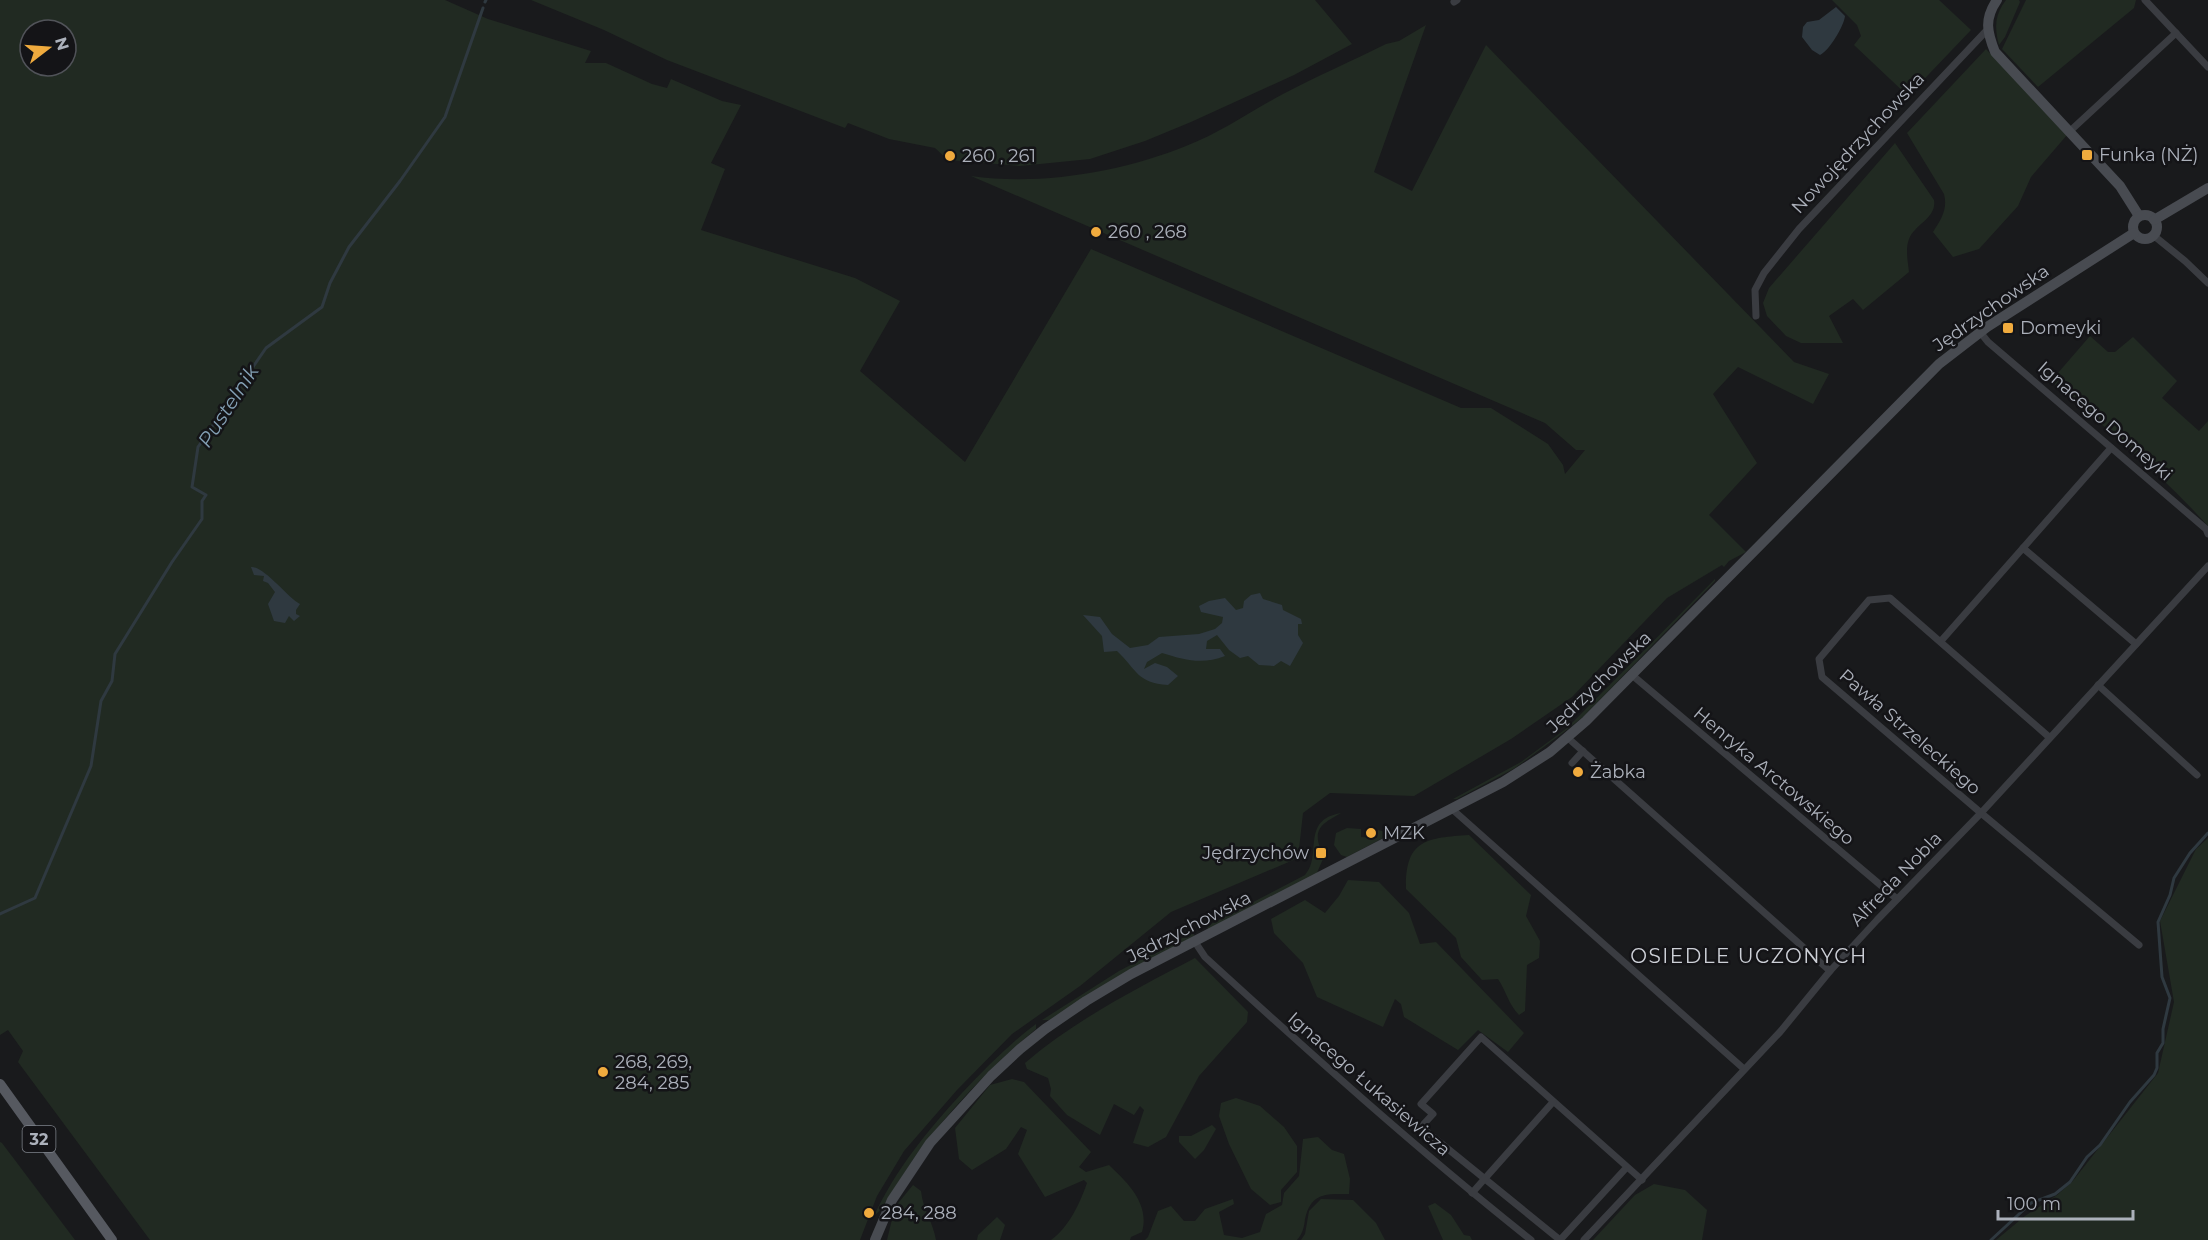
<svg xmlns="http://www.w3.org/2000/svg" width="2208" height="1240" font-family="Montserrat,sans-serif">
<rect width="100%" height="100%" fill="#191a1c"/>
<g fill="#212a22" fill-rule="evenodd">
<path d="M0 0H445L488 19 591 51 585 63H606L652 84 667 88 671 79 722 101 741 105 711 163 725 169 701 230 855 278 900 301 860 371 965 462 1091 249 1461 408H1491L1548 444 1563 465 1565 474 1585 450H1576L1545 423 971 176C1040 186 1122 172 1186 146 1220 133 1251 111 1283 94 1317 76 1352 61 1386 44L1399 41 1426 25 1374 172 1412 191 1486 45 1794 362 1829 374 1813 404 1738 367 1713 394 1757 463 1709 515 1746 552 1729 561 1724 567 1722 565 1667 598 1572 697 1511 739 1414 796 1330 793 1303 813 1298 858 1171 912 1080 986 1012 1034 957 1090 904 1151 877 1196 860 1240H150L18 1062 23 1051 8 1030 0 1035ZM30 30H66V66H30Z"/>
<polygon points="531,0 1315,0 1352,44 1294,75 1191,122 1145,141 1090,159 1020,166 948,160 935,148 889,139 848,123 845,128 667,60 604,30"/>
<polygon points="1832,0 1939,0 1971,30 1908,96 1854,45 1861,36 1857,25"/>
<path d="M2006 0H2019L2020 2 2005 37 1999 45C1994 27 1995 14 2006 0Z"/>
<polygon points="2026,0 2136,0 2134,8 2038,87 2002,49"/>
<path d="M1986 49 2067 135 2031 177 2018 206 1979 249 1953 257 1933 232C1941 220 1948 209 1944 194L1907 133Z"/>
<path d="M1895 143 1934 200C1937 218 1915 224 1909 239 1905 249 1908 262 1909 272L1863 310 1853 299 1829 316 1843 343H1801L1786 336 1767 316 1763 303 1769 288Z"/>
<path d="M2090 336 2108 352H2115L2133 337 2177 381 2162 398 2199 431 2208 421V526C2160 473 2105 427 2051 381Z"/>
<polygon points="1715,579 1715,581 1583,717 1564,732 1515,768 1457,799 1453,799 1521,762 1567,728"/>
<path d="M1341 813C1326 822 1311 827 1321 850L1319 852 1323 859 1316 875 1208 930 1207 926 1305 875C1323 855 1300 820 1341 813Z"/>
<polygon points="1347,828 1361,829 1361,837 1377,838 1378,830 1386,832 1387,836 1347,857 1341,855 1334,845 1336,833"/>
<path d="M1469 835 1531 895 1526 916 1540 941 1539 958 1527 965 1525 1011 1519 1015C1509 1005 1506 991 1498 979L1482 980 1461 957 1456 938 1406 889C1405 839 1427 838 1469 835Z"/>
<polygon points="2208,838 2208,1240 1996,1240 2025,1216 2057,1195 2072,1182 2158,1073 2174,1002 2160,921 2196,849"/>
<polygon points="1348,880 1379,882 1409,913 1420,944 1436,942 1524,1033 1508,1052 1478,1030 1458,1050 1404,1017 1401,1004 1395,999 1383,1027 1317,997 1303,963 1274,933 1271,919 1305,900 1325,913 1339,896"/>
<polygon points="1194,932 1194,936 1049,1020 1042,1020 1119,971"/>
<path d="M1195 958 1248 1012 1247 1022 1199 1076 1166 1137 1148 1147 1133 1143 1144 1110 1140 1106 1134 1115 1114 1104 1100 1135 1067 1115 1050 1096 1051 1089 1048 1078 1027 1069 1025 1063C1075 1020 1136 989 1195 958Z"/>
<path d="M1036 1024V1029C993 1064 955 1105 921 1148 909 1163 885 1209 874 1216 896 1169 927 1131 962 1093 986 1068 1009 1044 1036 1024Z"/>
<path d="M1012 1079 1024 1082 1091 1152 1079 1167 1086 1172 1109 1165C1128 1183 1150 1204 1142 1232L1131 1237 1130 1240H1051C1069 1227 1080 1203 1087 1183L1084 1180 1045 1197 1018 1154 1027 1130 1021 1127 1006 1149 972 1170 959 1159 955 1128 990 1085Z"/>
<polygon points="1236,1098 1260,1106 1284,1127 1297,1146 1297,1172 1281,1190 1281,1202 1270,1205 1251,1189 1229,1144 1219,1116 1221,1103"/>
<polygon points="1212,1125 1216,1129 1204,1150 1195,1159 1179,1142 1179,1136 1191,1136"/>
<path d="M1318 1137 1332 1150 1344 1154 1350 1179 1349 1194C1327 1194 1311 1192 1305 1219 1304 1227 1303 1233 1297 1240H1145L1148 1237 1158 1211 1171 1206 1184 1221H1195L1205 1209 1233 1199 1234 1204 1219 1212 1224 1235 1242 1238 1260 1232 1266 1214 1282 1205 1284 1193 1299 1176 1303 1139Z"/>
<polygon points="0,1142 2,1143 75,1240 0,1240"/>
<polygon points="1654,1184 1685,1190 1707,1210 1702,1240 1593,1240 1635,1195"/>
<path d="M913 1185 921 1191C923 1210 933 1222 936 1240H887L895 1207Z"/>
<polygon points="1321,1199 1353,1200 1376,1223 1385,1240 1301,1240 1305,1234 1309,1211"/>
<polygon points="1435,1203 1451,1215 1464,1235 1470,1236 1472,1240 1443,1240 1428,1206"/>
<polygon points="997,1217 1005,1225 1000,1240 977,1240 978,1235"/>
</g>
<g fill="#2f3940">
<path d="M1836 7 1845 16C1844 26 1829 51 1820 55L1812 50 1802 37 1803 27 1807 22 1819 20Z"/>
<path d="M251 567C264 566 287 597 300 604L296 610V614L300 616 294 621 289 616 285 623 274 621 268 604 275 592 268 583 263 581 264 576 254 575Z"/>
<path d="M1260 593 1263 599 1282 605 1283 610 1301 619 1302 624H1298V635L1303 643 1290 666 1281 661 1274 666 1259 665 1248 656 1240 658 1229 650 1217 635 1207 641 1206 649H1220L1225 656C1202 665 1185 660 1162 653L1147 662 1144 669 1155 663 1167 667 1178 676 1168 685C1137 683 1137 670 1117 651L1104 652 1102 636 1083 615 1100 617 1112 634 1130 648 1148 645 1159 637 1199 634 1215 629 1222 623 1223 617 1201 612 1199 606 1209 601 1225 598 1236 610 1243 608 1244 601 1251 595Z"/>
</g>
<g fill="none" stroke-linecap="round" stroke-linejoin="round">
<g stroke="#2f3940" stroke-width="3">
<polyline points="485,2 486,0"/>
<polyline points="0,914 35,898 91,766 101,701 112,681 115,654 172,562 202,519 202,501 206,495 192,487 198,447 266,348 322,307 330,283 349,247 400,181 445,117 483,8"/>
<polyline points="1991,1240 2031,1203 2055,1194 2070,1182 2087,1157 2100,1145 2130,1102 2154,1075 2157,1068 2157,1053 2163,1043 2163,1029 2170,998 2162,977 2158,922 2170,895 2174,878 2190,853 2208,833"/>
</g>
<g stroke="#3a3c41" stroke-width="7">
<polyline points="2145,0 2208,67"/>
<polyline points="1454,2 1457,0"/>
<polyline points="2069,132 2176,33"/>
<polyline points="2153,235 2185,261 2208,283"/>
<polyline points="1756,316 1755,290 1764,273 1799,229 1988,29"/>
<polyline points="1980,332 1988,342 2206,529 2208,534"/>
<polyline points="2023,548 2111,448"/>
<polyline points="1941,641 2023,548 2136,644"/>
<polyline points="1632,675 1897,899"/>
<polyline points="2098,685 2197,775"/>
<polyline points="2049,737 1890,598 1869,600 1819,659 1822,677 1981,813 2139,945"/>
<polyline points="1568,738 1830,971"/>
<polyline points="1572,763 1583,751"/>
<polyline points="1452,809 1744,1069"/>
<path d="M1195 942 1205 957C1311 1054 1418 1150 1531 1240"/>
<polyline points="1627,1167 1560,1240 1421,1127 1433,1114 1421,1104 1481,1037 1642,1180"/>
<polyline points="1472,1193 1553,1102"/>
<polyline points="1584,1240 1780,1032 1830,971 1877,920 1981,813 2208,566"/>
</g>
<g stroke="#484b51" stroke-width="10">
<path d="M1997 0C1984 19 1987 32 1995 52L2120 186 2139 216"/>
<circle cx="2145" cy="227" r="12"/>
<polyline points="2154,220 2208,188"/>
<polyline points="875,1240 892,1200 930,1143 991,1076 1020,1049 1045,1029 1086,1001 1131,974 1503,782 1550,752 1586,721 1939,364 1987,327 2134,233"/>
</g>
<polyline stroke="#565960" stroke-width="10" points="0,1084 112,1240"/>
</g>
<g fill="#f0ab3e" stroke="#141417" stroke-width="2">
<rect x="2081" y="149" width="12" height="12" rx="3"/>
<circle cx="950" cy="156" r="6"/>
<circle cx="1096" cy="232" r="6"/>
<rect x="2002" y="322" width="12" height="12" rx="3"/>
<circle cx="1578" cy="772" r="6"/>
<circle cx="1371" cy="833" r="6"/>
<rect x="1315" y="847" width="12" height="12" rx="3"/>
<circle cx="603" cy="1072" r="6"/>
<circle cx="869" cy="1213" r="6"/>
</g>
<g text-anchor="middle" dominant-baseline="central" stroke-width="5" stroke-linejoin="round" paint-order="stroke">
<rect fill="#141417" stroke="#7e828a" stroke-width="1.5" x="22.5" y="1126" width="33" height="26" rx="4.5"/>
<g font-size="16" font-weight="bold" fill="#acb1bb">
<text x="39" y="1139">32</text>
</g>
<g font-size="18" fill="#acb1bb" stroke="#141417">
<text transform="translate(1858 143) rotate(-47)">Nowojędrzychowska</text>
<text transform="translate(1991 308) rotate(-35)">Jędrzychowska</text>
<text transform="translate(2105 421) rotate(41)">Ignacego Domeyki</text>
<text transform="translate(1599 682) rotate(-44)">Jędrzychowska</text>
<text transform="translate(1910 732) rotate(41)">Pawła Strzeleckiego</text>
<text transform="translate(1774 776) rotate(40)">Henryka Arctowskiego</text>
<text transform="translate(1896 879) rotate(-46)">Alfreda Nobla</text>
<text transform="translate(1189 927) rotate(-27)">Jędrzychowska</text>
<text transform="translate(1369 1084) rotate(41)">Ignacego Łukasiewicza</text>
</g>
<g font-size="18" fill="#acb1bb" stroke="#141417" text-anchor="start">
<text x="2099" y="155">Funka (NŻ)</text>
<text x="962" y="156">260 , 261</text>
<text x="1108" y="232">260 , 268</text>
<text x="2020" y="328">Domeyki</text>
<text x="1590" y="772">Żabka</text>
<text x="1383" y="833">MZK</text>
<text x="1309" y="853" text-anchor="end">Jędrzychów</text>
<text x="615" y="1062">268, 269,<tspan x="615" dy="21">284, 285</tspan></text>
<text x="881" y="1213">284, 288</text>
</g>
<g font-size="20" font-style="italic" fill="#84a0b5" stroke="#141417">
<text transform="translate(228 406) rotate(-57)">Pustelnik</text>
</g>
<g font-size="20" letter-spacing="1.5" fill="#cdd0d7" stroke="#141417">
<text x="1749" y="956">OSIEDLE UCZONYCH</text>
</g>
</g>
<g transform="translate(48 48) rotate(73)"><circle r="28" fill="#141417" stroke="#515359" stroke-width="1.5"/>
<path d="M0-4.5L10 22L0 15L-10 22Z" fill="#f0ab3e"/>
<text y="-9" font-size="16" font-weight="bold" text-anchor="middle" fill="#acb1bb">N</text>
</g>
<path d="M1998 1210v9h135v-9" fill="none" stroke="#acb1bb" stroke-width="3"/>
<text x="2007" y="1210" font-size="18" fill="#acb1bb" stroke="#141417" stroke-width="4.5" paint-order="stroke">100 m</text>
</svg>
